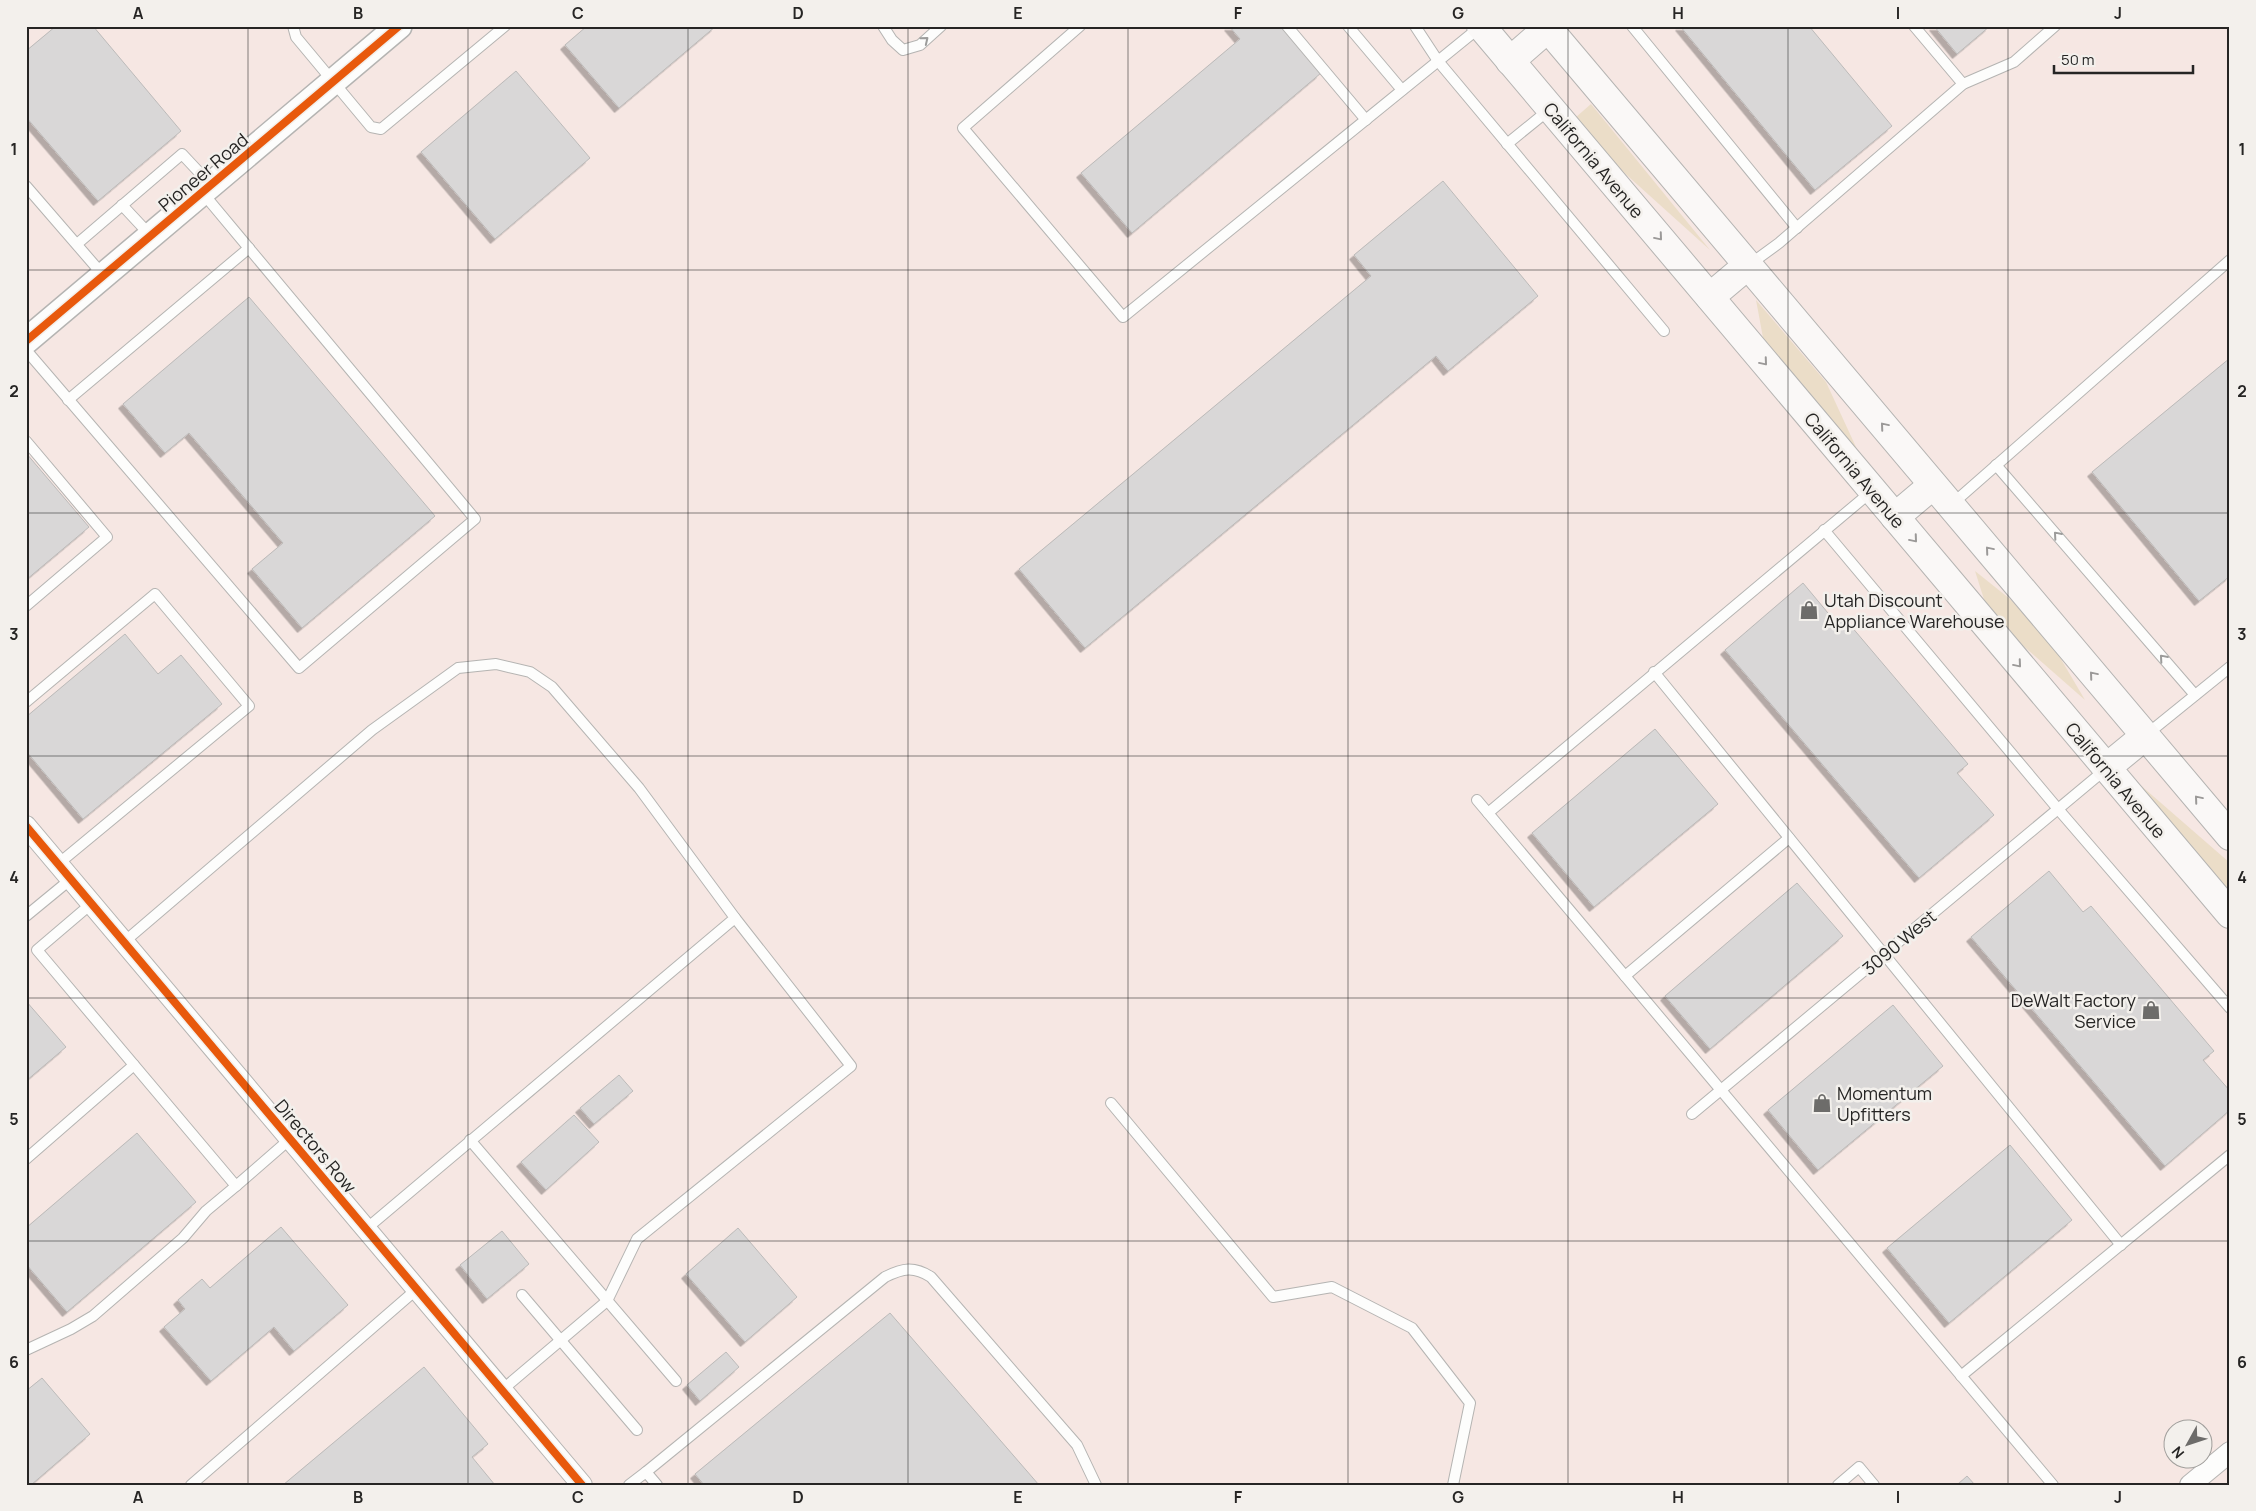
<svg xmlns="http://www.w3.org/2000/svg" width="2256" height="1511" font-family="Manrope,sans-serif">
<defs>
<filter id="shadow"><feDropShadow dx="-4.5" dy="4.5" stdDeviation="0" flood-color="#0004"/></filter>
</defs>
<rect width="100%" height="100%" fill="#f2f0ed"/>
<path fill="#f6e7e3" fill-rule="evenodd" d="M26 26H2230V1485H26ZM2174 1428H2204V1458H2174Z"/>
<g fill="#ebddc8">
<polygon points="1591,104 1710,250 1609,159 1575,118"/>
<polygon points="1756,300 1826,382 1862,460 1764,343"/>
<polygon points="1975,571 2010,599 2055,649 2085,700 2004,629 1988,612"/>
<polygon points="2138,783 2230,863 2230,892"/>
</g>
<g fill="#d9d7d7" stroke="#bcbab9" filter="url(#shadow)">
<polygon points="56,26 93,26 181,131 98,201 26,117 26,51"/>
<polygon points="587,26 716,26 619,108 565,45"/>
<polygon points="1229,26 1281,26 1321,73 1132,233 1081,173 1240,39"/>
<polygon points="1680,26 1809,26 1892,126 1815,190"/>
<polygon points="1934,26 1990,26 1957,54"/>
<polygon points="516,71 590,158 495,239 421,152"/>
<polygon points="1443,181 1538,296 1448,371 1436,356 1085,648 1019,569 1371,276 1354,255"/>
<polygon points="249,297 435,516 302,628 252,569 283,543 189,433 165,453 123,404"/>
<polygon points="2230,358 2230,576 2199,601 2092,472"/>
<polygon points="26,453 89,527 26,580"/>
<polygon points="1803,583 1838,625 1845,619 1968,764 1957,773 1994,815 1919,878 1725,650"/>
<polygon points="125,634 158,674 181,655 222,704 83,819 26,751 26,717"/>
<polygon points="1655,729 1718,804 1594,907 1532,833"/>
<polygon points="2049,871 2083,912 2091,906 2214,1051 2203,1060 2230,1091 2230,1110 2165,1166 1971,937"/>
<polygon points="1797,883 1843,936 1710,1049 1665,996"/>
<polygon points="26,1001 66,1047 26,1081"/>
<polygon points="1893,1005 1943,1066 1818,1170 1768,1110"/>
<polygon points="619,1075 633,1091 594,1124 580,1108"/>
<polygon points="574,1115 599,1142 546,1190 521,1162"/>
<polygon points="137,1133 196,1202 67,1312 26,1264 26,1228"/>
<polygon points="2010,1145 2072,1220 1949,1323 1887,1248"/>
<polygon points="281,1227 348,1305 294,1351 274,1327 211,1381 164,1327 185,1309 178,1300 202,1279 210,1288"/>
<polygon points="738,1228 797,1297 745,1342 686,1274"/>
<polygon points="502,1231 529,1264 487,1299 460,1265"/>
<polygon points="890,1313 1039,1485 704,1485 695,1474"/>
<polygon points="726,1352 739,1367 700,1401 687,1385"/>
<polygon points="424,1367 488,1444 472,1457 495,1485 283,1485"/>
<polygon points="42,1378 90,1434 31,1485 26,1485 26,1391"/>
<polygon points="1967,1476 1975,1485 1957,1485"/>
</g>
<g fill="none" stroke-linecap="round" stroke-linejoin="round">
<g stroke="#b5b4b2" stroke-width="12">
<g id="service">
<polyline points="293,26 296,37 371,127 381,129 505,26"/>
<polyline points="883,26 892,40 903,50 920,45 941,26"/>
<polyline points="1080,26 963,128 1123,317 1480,27"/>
<polyline points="1287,26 1366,120"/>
<polyline points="1348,26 1402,90"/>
<polyline points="1415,26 1438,61 1664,331"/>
<polyline points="1632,26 1797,228"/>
<polyline points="1914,26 1963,84"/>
<polyline points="1507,144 1550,109"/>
<polyline points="26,186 103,275"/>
<polyline points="122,205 150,235"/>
<polyline points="77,244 182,154 211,185"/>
<polyline points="1749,265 1779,243 1963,84 2014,62 2055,26"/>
<polyline points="26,350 299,668 475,519 202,192"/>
<polyline points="68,400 249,248"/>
<polyline points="26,441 107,537 26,606"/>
<polyline points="1996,465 2195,695"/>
<polyline points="1951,505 2230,260"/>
<polyline points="1824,530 2058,809 2230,1008"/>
<polyline points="1654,672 2121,1245"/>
<polyline points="26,702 155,594 249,706 58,864"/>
<polyline points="2146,735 2230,667"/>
<polyline points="1477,800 2053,1485"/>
<polyline points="1488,813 1872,491"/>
<polyline points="91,904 37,950 236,1186 290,1139"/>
<polyline points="26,916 71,879"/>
<polyline points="124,942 372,730 458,668 496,664 530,672 552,687 639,788 735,918 366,1229"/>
<polyline points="1625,976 1789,838"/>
<polyline points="1111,1103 1273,1297 1332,1287 1412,1328 1470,1403 1453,1485"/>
<polyline points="1692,1114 2106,769"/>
<polyline points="470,1140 676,1381"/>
<polyline points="26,1159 134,1065"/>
<polyline points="522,1295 637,1430"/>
<polyline points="26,1350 71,1329 93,1316 183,1238 206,1211 236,1186"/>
<polyline points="1961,1376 2230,1155"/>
<polyline points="502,1390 607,1301 637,1239 851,1066 735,918"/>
<path d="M646 1472 885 1277C903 1268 914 1266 931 1277L1077 1445 1096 1485"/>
<polyline points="191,1485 417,1289"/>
<polyline points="629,1485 646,1472 657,1485"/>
<polyline points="1838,1485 1859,1467 1874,1485"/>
</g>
</g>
<g stroke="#b5b4b2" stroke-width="22">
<g id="minor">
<polyline points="26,826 582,1485"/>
<polyline points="2190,1485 2230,1452"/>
</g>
</g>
<g stroke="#b5b4b2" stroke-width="28">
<polyline id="tertiary" points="26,341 399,26"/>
</g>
<g stroke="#b5b4b2" stroke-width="30">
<g id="secondary">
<polyline points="1481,26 2230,914"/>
<polyline points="1546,26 2230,836"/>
<polyline points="1510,61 1548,28"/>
<polyline points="1710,297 1748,265"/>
<polyline points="1895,517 1933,485"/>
<polyline points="2106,768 2145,736"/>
</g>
</g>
<use href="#service" stroke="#fdfdfc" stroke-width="10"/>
<use href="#minor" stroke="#fdfdfc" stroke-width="20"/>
<use href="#tertiary" stroke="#fdfdfc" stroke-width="25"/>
<use href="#secondary" stroke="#faf8f7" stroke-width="28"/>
<g stroke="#f3f0ec" stroke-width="11">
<g id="cycleway">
<polyline points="26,341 399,26"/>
<polyline points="26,826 582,1485"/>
</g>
</g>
<use href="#cycleway" stroke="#e8590c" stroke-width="8"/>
</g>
<defs><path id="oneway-chevron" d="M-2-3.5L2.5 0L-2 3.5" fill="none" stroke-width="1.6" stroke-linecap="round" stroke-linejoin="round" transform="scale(1.25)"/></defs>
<g stroke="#9c9c9b">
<use href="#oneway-chevron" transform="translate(925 40) rotate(-39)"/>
<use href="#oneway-chevron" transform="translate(2057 535) rotate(-131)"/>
<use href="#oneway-chevron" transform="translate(2163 658) rotate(-131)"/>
</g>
<g stroke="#9b9998">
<use href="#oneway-chevron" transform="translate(1659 237) rotate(50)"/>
<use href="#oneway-chevron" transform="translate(1764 362) rotate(50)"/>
<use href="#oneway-chevron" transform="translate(1884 426) rotate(-130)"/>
<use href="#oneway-chevron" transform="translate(1914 539) rotate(50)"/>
<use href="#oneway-chevron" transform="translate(1989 550) rotate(-130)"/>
<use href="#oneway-chevron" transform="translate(2018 664) rotate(50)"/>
<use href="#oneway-chevron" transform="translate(2093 675) rotate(-130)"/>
<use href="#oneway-chevron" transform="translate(2198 799) rotate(-130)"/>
</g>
<path fill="none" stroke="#262524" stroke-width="1" stroke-opacity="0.55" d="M248 26V1485M468 26V1485M688 26V1485M908 26V1485M1128 26V1485M1348 26V1485M1568 26V1485M1788 26V1485M2008 26V1485M26 270H2230M26 513H2230M26 756H2230M26 998H2230M26 1241H2230"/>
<defs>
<g id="shop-bare" transform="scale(1.5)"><path d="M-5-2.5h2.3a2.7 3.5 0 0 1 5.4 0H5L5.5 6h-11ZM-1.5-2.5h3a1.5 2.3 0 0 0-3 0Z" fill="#6d6c6a" stroke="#f3f0ec" stroke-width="2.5" paint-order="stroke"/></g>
</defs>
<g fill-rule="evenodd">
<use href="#shop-bare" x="1809" y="610"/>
<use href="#shop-bare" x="2151" y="1010"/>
<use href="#shop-bare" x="1822" y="1103"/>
</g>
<g text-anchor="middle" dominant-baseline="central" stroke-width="5" stroke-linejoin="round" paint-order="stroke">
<g font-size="18" fill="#262524" stroke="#f3f0ec">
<text transform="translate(1594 160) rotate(50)">California Avenue</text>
<text transform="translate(203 172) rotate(-40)">Pioneer Road</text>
<text transform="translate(1855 470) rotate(50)">California Avenue</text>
<text transform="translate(2116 780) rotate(50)">California Avenue</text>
<text transform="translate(1899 942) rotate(-40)">3090 West</text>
<text transform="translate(316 1146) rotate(50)">Directors Row</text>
</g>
<g font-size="18" fill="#262524" stroke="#f3f0ec" text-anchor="start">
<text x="1824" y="600">Utah Discount<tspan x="1824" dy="21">Appliance Warehouse</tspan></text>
<text x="2136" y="1000" text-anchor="end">DeWalt Factory<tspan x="2136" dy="21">Service</tspan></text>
<text x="1837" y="1093">Momentum<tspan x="1837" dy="21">Upfitters</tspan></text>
</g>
</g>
<rect width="2256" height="1511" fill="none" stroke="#f3f0ec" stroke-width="55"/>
<g transform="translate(2188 1444) rotate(230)"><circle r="24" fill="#f3f0ec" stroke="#a19f9c"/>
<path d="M0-4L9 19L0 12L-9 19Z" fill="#6d6c6a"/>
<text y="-8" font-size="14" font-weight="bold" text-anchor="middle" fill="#262524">N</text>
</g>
<path d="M2054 65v8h139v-8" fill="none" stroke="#262524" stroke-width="2.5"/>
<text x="2061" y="65" font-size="15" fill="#262524" stroke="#f3f0ec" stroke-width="4" paint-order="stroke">50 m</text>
<rect x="28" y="28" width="2200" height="1456" fill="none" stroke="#262524" stroke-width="2"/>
<g font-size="16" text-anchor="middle" font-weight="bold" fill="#262524">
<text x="138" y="19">A</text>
<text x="358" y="19">B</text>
<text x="578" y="19">C</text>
<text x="798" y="19">D</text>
<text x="1018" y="19">E</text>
<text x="1238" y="19">F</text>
<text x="1458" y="19">G</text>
<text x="1678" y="19">H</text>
<text x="1898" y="19">I</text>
<text x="2118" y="19">J</text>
<text x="14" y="155">1</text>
<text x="2242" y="155">1</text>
<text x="14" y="397">2</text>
<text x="2242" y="397">2</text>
<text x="14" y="640">3</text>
<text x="2242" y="640">3</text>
<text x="14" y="883">4</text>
<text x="2242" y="883">4</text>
<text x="14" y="1125">5</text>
<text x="2242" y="1125">5</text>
<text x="14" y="1368">6</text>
<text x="2242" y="1368">6</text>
<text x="138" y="1503">A</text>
<text x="358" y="1503">B</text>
<text x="578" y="1503">C</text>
<text x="798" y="1503">D</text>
<text x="1018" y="1503">E</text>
<text x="1238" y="1503">F</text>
<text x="1458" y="1503">G</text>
<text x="1678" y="1503">H</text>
<text x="1898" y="1503">I</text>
<text x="2118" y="1503">J</text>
</g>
</svg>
